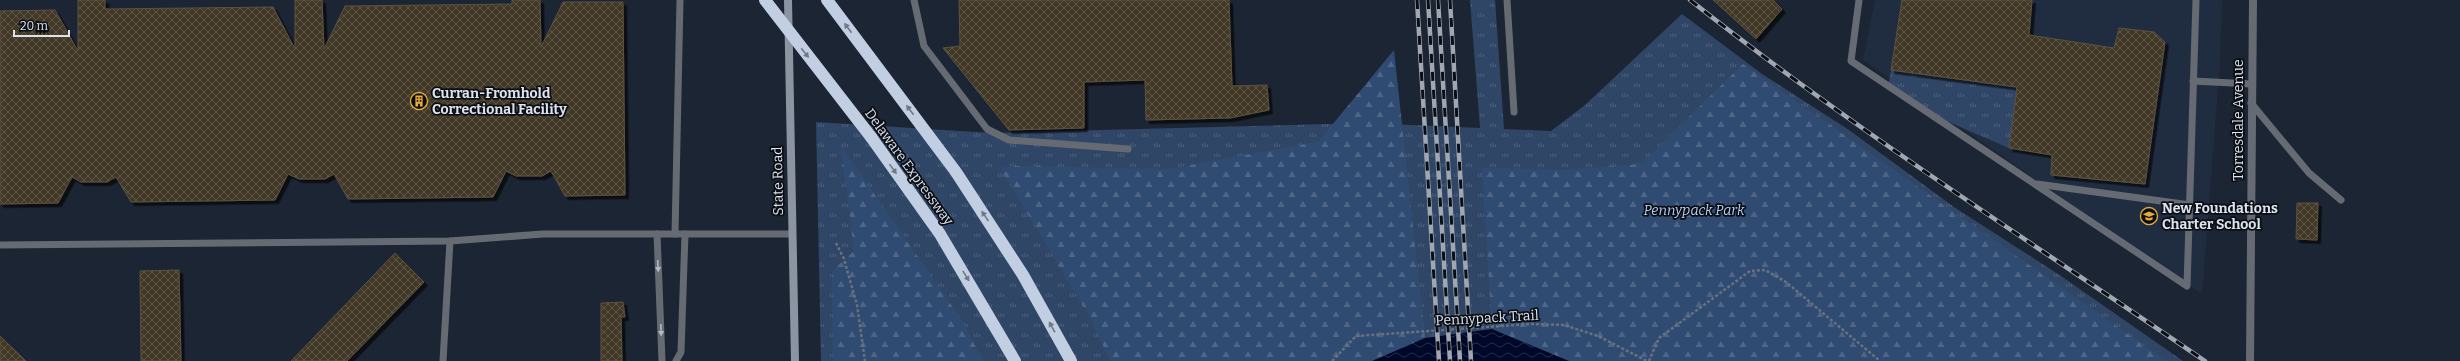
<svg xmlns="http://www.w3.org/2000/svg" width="2460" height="361" font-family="Bitter,serif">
<defs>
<pattern id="grass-tufts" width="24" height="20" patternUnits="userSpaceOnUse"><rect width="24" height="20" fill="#304667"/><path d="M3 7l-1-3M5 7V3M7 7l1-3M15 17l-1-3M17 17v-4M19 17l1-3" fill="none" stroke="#4e617d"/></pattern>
<pattern id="forest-firs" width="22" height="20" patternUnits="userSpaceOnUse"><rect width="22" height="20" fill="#304b72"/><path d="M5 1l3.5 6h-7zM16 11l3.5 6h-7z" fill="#4e6586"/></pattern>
<pattern id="water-waves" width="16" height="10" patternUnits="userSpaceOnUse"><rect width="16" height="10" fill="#00082a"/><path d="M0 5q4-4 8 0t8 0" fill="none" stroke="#252c49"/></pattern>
<pattern id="building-cross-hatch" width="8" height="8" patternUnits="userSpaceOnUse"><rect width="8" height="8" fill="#433928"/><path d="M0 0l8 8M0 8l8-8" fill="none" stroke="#5e5648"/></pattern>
<filter id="shadow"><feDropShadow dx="3.5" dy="3.5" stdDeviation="0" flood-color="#0009"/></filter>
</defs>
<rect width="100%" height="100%" fill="#1b2533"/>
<polygon fill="#202d41" points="1875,0 2222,0 2220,62 2202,294 1863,60"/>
<g fill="url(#grass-tufts)">
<polygon points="1470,0 1495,0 1504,129 1551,131 1585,105 1682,14 1762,74 1849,130 1954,207 2061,276 2183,361 821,361 816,122 992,133 1368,123 1480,128"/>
<polygon points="1891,70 2017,87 2009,148 1916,108 1888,88"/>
</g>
<g fill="url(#forest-firs)">
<polygon points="1394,50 1425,338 1372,361 1110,361 1091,319 1000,168 1011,166 1167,169 1318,142"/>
<polygon points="1743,64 2166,361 1569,361 1492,329 1482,168 1562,170 1641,164"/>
<polygon points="841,146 961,319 983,361 833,361 832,271 854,251"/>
</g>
<polygon fill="url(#water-waves)" points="1492,329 1569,361 1372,361 1425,338"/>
<g fill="url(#building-cross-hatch)" stroke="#5c5140" filter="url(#shadow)">
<polygon points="78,0 105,0 105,9 273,7 295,49 295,0 322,0 324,49 345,6 512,4 512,0 540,0 541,47 563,2 623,2 625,195 565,196 551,171 542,176 516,176 506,171 493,197 348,199 334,174 325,179 299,179 288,174 275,200 131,202 116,177 107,182 81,182 72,177 58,203 0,204 0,11 55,10 78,51"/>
<polygon points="959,0 1229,0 1232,86 1267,85 1269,110 1230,118 1146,120 1145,80 1084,82 1084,128 1009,130 943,48 960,46"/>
<polygon points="1713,0 1773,0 1782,9 1756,39"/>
<polygon points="1902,0 2032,0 2029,35 2114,48 2119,28 2154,32 2165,42 2145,184 2051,175 2052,155 2009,148 2017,87 1891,70"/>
<polygon points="2297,203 2318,203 2317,240 2296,239"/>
<polygon points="395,253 424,282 347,361 291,361"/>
<polygon points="179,270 181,361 141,361 140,271"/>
<polygon points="623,302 625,317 621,317 622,361 601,361 601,303"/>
<polygon points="0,336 26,361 0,361"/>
</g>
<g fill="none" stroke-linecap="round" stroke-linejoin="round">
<g stroke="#69717d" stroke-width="2.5" stroke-dasharray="3 2" stroke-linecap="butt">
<polyline points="836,243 844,259 857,305 865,361"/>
<polyline points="1332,361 1356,336 1531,324 1564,325 1598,336 1647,361"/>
<polyline points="1649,361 1659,338 1750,271 1765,270 1786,282 1880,361"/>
</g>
<g stroke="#666b73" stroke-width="7">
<polyline points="914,0 924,46 987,129 1009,140 1128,149"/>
<polyline points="1507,0 1514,112"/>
<polyline points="1859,0 1851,61 2187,286 2196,0"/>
<polyline points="2193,81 2251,84"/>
<polyline points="2251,103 2309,173 2341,200"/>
<polyline points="2037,184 2190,205"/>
<polyline points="657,234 662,361"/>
<polyline points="675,234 680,0"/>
<polyline points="0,245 450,241 543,234 792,234"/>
<polyline points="443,361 450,241"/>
<polyline points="676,361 681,352 685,234"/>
</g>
<polyline stroke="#666b73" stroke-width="8" points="2250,361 2253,0"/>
<polyline stroke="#8b94a0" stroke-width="8" points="788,0 795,361"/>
<g stroke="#c2cfe2" stroke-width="12">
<polyline points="827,0 956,172 1023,275 1071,361"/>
<polyline points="871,137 940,234 1015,361"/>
</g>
<g stroke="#a0a7b3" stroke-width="4.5">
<g id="rail">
<polyline points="1417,0 1439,361"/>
<polyline points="1428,0 1450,361"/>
<polyline points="1438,0 1460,361"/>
<polyline points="1450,0 1471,361"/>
<path d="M1690 0C1854 130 2033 243 2205 361"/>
</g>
</g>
<use href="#rail" stroke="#0a0e14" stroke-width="3" stroke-dasharray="9" stroke-linecap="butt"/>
<polyline stroke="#c2cfe2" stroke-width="12" points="765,0 871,137"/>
</g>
<defs><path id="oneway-solid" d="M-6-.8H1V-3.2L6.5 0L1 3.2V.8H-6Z"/></defs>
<g fill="#6f7885">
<use href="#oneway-solid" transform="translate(848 28) rotate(-127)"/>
<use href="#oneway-solid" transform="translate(805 53) rotate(52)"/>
<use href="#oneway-solid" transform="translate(910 110) rotate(-127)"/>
<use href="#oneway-solid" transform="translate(893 169) rotate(54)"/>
<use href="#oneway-solid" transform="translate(985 216) rotate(-124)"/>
<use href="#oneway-solid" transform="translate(966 276) rotate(58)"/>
<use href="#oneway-solid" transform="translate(1052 327) rotate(-119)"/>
</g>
<g fill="#b3b9c2">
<use href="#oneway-solid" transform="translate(658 266) rotate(87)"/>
<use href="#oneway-solid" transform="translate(661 330) rotate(88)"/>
</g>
<defs>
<g id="building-ring" transform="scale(0.9)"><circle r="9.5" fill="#0a0e14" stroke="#e7ac36" stroke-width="1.5"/><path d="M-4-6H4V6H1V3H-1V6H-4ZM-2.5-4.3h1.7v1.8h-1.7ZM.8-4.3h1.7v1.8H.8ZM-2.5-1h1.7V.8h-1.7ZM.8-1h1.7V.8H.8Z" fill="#e7ac36"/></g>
<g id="school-ring" transform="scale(0.9)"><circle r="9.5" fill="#0a0e14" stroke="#e7ac36" stroke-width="1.5"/><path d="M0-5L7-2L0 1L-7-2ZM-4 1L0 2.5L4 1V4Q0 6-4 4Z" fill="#e7ac36"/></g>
</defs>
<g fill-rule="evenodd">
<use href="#building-ring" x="419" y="101"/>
<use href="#school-ring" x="2149" y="216"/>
</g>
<g text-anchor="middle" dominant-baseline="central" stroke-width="3.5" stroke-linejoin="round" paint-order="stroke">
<g font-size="14" font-weight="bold" fill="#dde3ed" stroke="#0a0e14" text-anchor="start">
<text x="432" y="93">Curran-Fromhold<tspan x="432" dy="16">Correctional Facility</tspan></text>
<text x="2162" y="208">New Foundations<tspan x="2162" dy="16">Charter School</tspan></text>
</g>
<g font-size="14" fill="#dde3ed" stroke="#0a0e14">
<text transform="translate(2238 120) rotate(-90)">Torresdale Avenue</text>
<text transform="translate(909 167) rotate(54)">Delaware Expressway</text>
<text transform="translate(778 181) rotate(-91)">State Road</text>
<text transform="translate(1487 318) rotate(-3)">Pennypack Trail</text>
</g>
<g font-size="14" font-style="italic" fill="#b4cef6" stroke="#0a0e14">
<text x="1694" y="210">Pennypack Park</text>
</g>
</g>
<path d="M14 30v6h55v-6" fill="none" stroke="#dde3ed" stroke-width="2"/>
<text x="20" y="30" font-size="12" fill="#dde3ed" stroke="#0a0e14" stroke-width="3" paint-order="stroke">20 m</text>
</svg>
